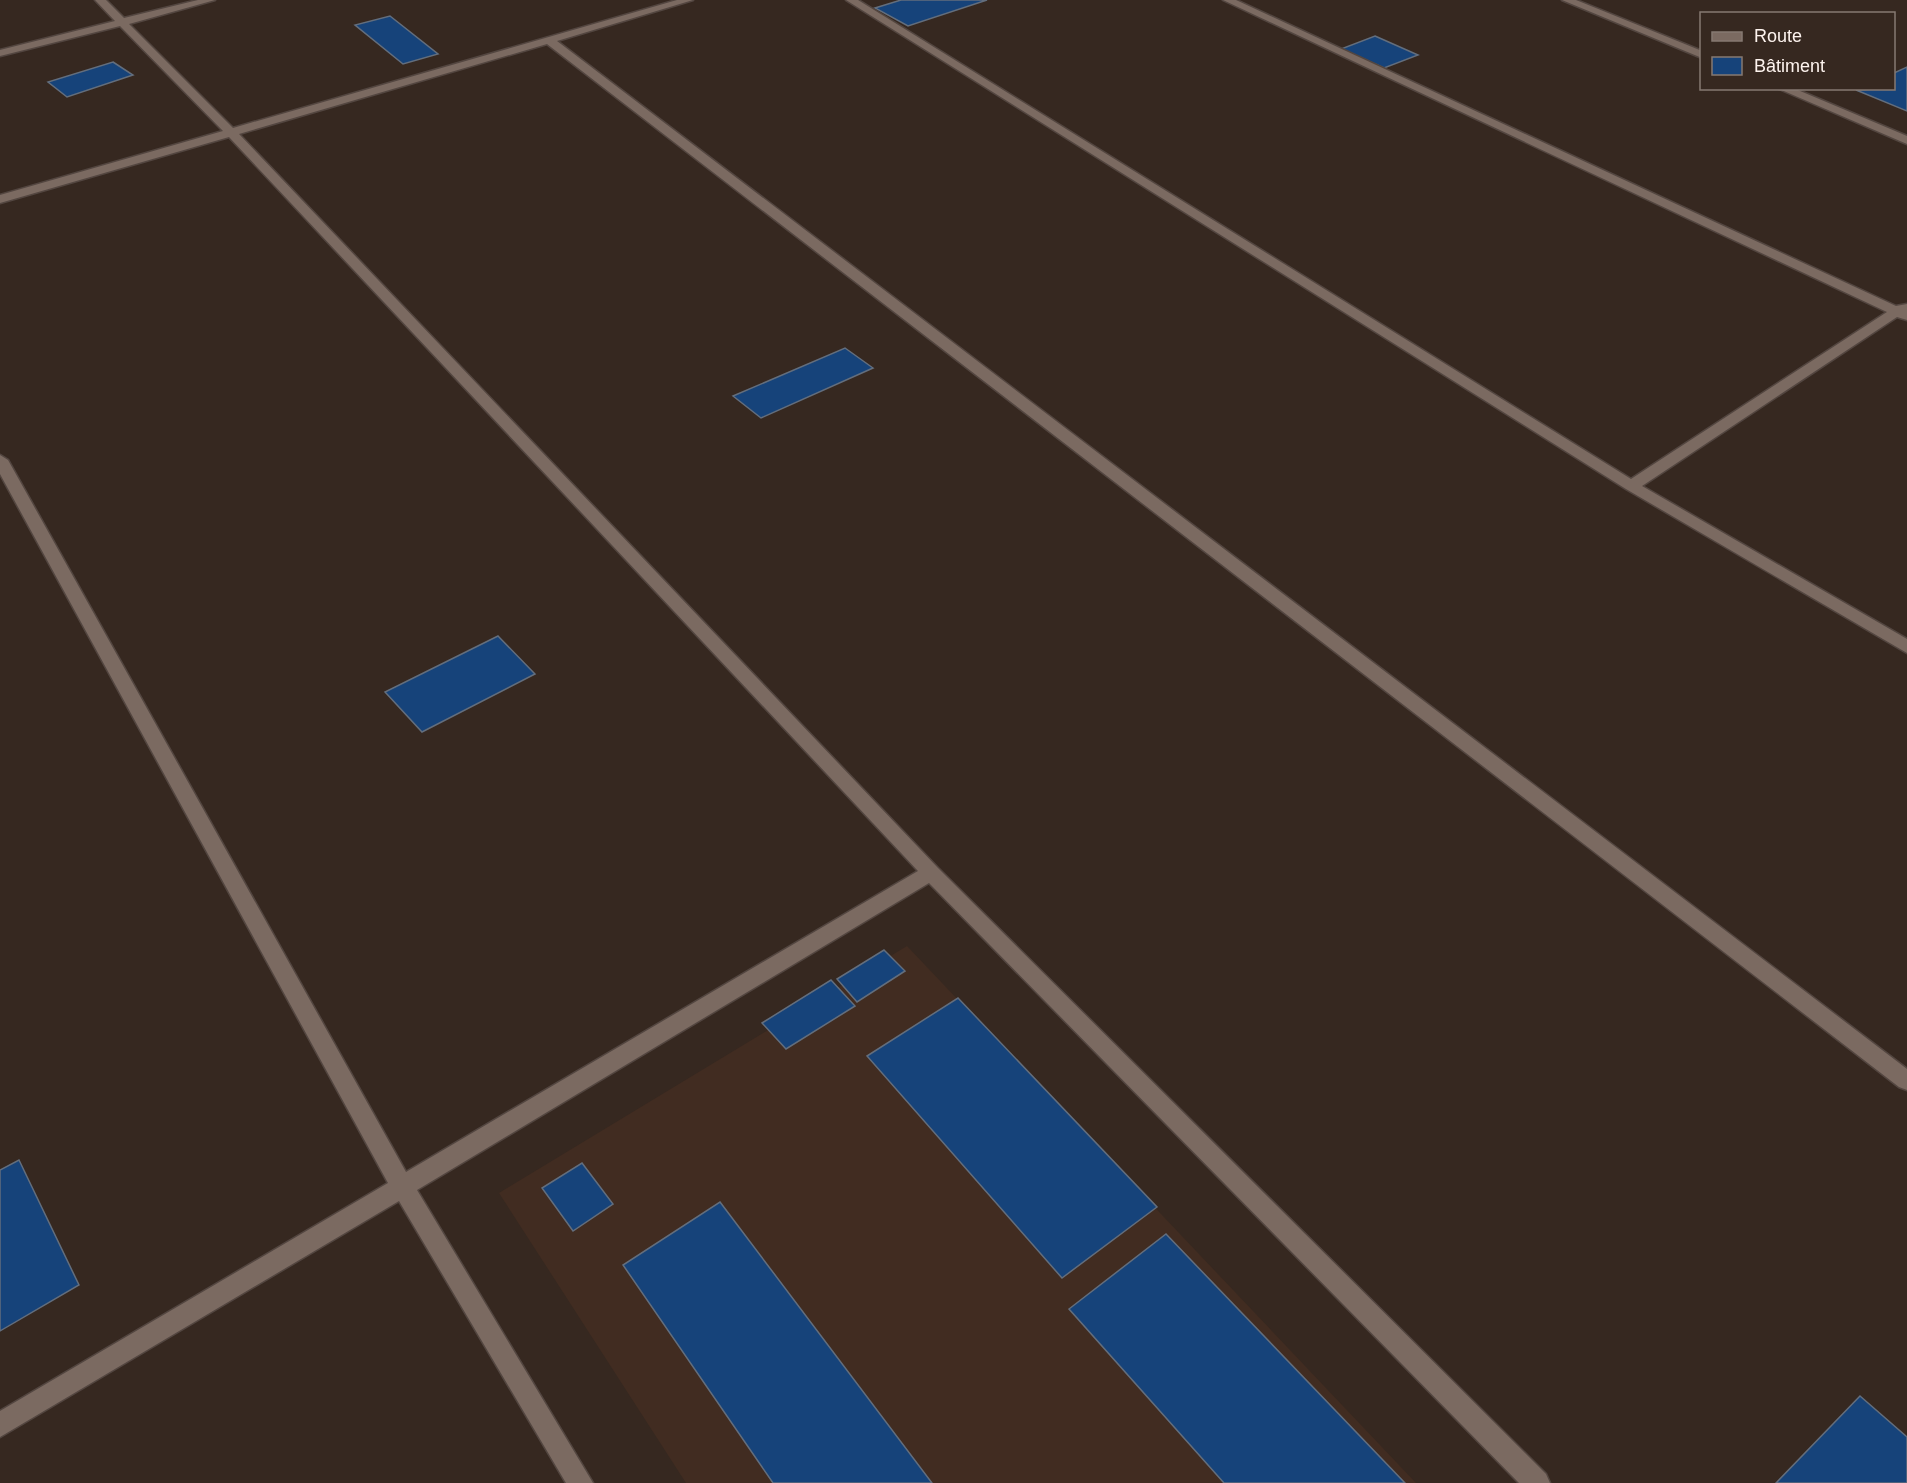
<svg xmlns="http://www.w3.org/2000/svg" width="1907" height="1483" font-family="Arial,sans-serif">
<rect width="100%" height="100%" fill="#362820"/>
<polygon fill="#412c21" points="907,946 1416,1483 686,1483 499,1193"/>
<g fill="#16437a" stroke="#636e7d" stroke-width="1.5">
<polygon points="901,0 987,0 908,26 875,8"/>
<polygon points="390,16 438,54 403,64 355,25"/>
<polygon points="1375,36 1418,55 1384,68 1341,49"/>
<polygon points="113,62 133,75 67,97 48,82"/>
<polygon points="1907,67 1907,111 1856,90 1894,88 1894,73"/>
<polygon points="845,348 873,368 761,418 733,396"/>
<polygon points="498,636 535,674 422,732 385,692"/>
<polygon points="884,950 905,971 857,1002 837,979"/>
<polygon points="831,980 855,1006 786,1049 762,1023"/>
<polygon points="958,998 1157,1207 1062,1278 867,1056"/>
<polygon points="19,1160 79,1285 0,1331 0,1170"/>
<polygon points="582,1163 613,1204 573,1231 542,1188"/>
<polygon points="720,1202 932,1483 773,1483 623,1265"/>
<polygon points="1166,1234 1405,1483 1224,1483 1069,1309"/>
<polygon points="1860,1396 1907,1437 1907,1483 1776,1483"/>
</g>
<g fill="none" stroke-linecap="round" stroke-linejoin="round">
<g stroke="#534640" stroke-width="3">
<g id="minor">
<polygon points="95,0 106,0 124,18 198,0 215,0 129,24 233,128 677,0 693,0 557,41 1907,1069 1907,1090 1899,1087 547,44 239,134 938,868 1546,1474 1550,1483 1519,1483 929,883 417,1190 593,1483 566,1483 399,1201 0,1437 0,1411 388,1183 0,474 0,455 8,460 406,1172 918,871 229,137 0,203 0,195 223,131 120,26 0,56 0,50 115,21"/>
<polygon points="846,0 858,0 1631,479 1887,312 1223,0 1236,0 1896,306 1907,304 1907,320 1897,317 1642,486 1907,639 1907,653 1626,489"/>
<polygon points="1562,0 1576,0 1702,51 1702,58"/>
<polygon points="1777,88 1793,88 1907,136 1907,144"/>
</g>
</g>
<use href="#minor" fill="#7b6a61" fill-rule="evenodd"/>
</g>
<rect x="1700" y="12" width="195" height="78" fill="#362820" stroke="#867972" stroke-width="1.5"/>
<rect x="1712" y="32" width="30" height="9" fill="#7b6a61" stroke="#867972" stroke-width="1.5"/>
<text x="1754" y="42" font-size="18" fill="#fdf3ee">Route</text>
<rect x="1712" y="57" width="30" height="18" fill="#16437a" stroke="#867972" stroke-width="1.5"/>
<text x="1754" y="72" font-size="18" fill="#fdf3ee">Bâtiment</text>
</svg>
